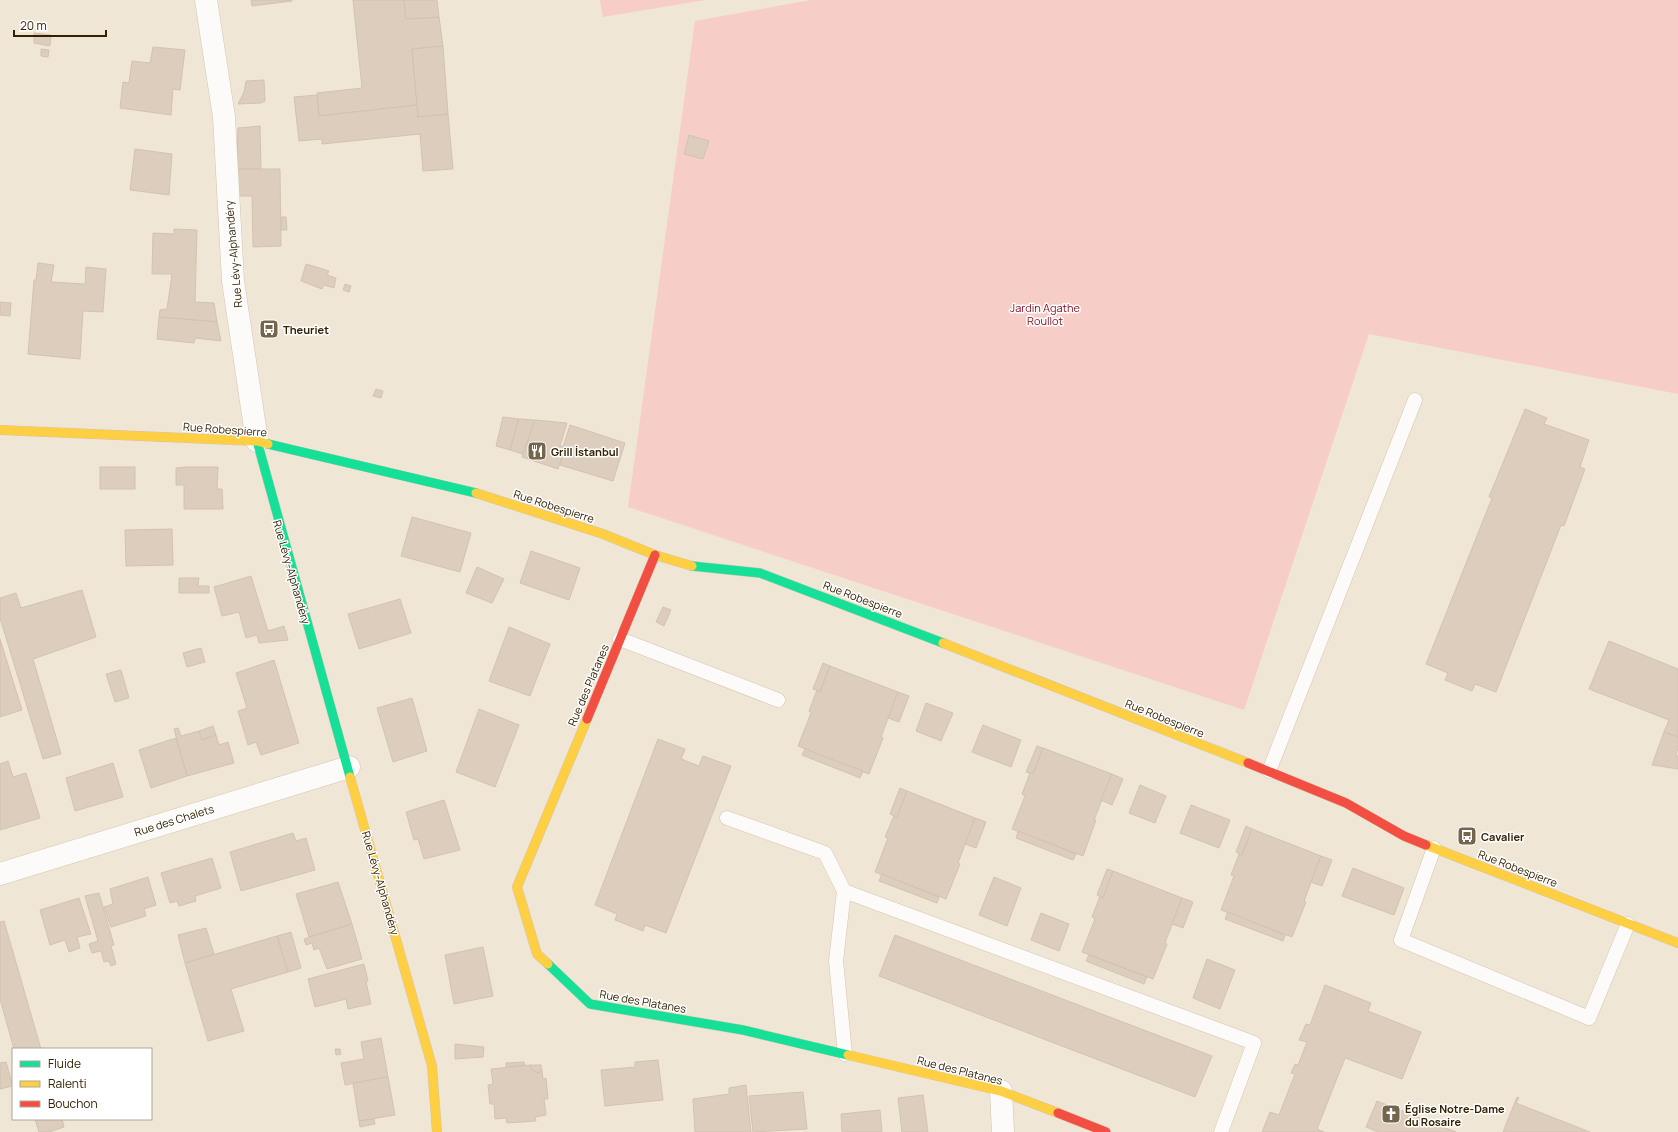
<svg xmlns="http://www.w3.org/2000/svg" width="1678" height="1132" font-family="Manrope,sans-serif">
<rect width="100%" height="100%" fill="#f0e6d6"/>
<g fill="#f7cec7">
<polygon points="600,0 705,0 603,17"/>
<polygon points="811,0 1678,0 1678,394 1369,334 1244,710 628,507 695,21"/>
</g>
<g fill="#ddcdbd" stroke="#d4c2b1">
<polygon points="251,0 292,0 292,1 252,6"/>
<polygon points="353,0 404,0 406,19 439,17 443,46 412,49 417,105 319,116 317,93 362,88"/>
<polygon points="404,0 437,0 439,17 406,19"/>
<polygon points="34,33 51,35 50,46 34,43"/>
<polygon points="443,46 448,114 418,117 412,49"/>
<polygon points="153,47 185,50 180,90 173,89 171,115 120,108 123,82 129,83 132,61 150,63"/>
<polygon points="41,49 49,50 48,57 41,56"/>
<polygon points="264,80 265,101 261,103 238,104 244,92 246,81"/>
<polygon points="317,95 319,116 417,105 418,117 448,114 453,169 423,171 420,134 322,144 322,139 299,141 294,97"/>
<polygon points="260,126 261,169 237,169 238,128"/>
<polygon points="689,135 709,141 703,159 684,154"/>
<polygon points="135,149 172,154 169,195 130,190"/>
<polygon points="237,169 280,169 281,246 253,247 252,196 237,196"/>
<polygon points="281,217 286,217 287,230 281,230"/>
<polygon points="174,229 197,230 195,302 214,303 217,322 159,317 160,310 167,309 172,274 152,274 153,233 174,234"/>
<polygon points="38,263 54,265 51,282 85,284 86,267 106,269 103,312 83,311 80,359 28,354 34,280 36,280"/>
<polygon points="306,264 329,271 327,275 336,278 334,288 324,285 322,289 301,281"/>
<polygon points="345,284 351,286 349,292 343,290"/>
<polygon points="0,302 11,303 10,316 0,315"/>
<polygon points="159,317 217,322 221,341 195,338 194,343 157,339"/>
<polygon points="376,389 383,391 381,398 373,396"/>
<polygon points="1525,409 1547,418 1544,424 1589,440 1580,467 1585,469 1564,526 1561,525 1496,692 1475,684 1472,691 1445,680 1448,673 1426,664 1492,498 1489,497"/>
<polygon points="503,417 519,419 510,450 496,446"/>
<polygon points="519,419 535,420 523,454 510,450"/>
<polygon points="535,420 567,423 560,446 565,447 558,469 522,457"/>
<polygon points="570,425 625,443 613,481 560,465 565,447 563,447"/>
<rect x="100" y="467" width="35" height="22"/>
<polygon points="186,467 218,467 217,489 222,489 223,509 184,509 184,485 176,485 176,468"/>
<polygon points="412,517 471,533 460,572 401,556"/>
<polygon points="172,529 173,565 126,566 125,530"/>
<polygon points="531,551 580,568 569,600 520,583"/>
<polygon points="477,567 504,579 492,603 466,593"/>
<polygon points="251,576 268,631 284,626 288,640 259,643 257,635 246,638 239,612 222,616 214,587"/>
<polygon points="179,578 199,578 198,586 209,586 209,593 179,593"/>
<polygon points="82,590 96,637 33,659 61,754 43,759 0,618 0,598 16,593 21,608"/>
<polygon points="400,599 411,633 359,649 348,614"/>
<polygon points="663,607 671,610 664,626 656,622"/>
<polygon points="509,627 550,644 530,696 489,681"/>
<polygon points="0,639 22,710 0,717"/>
<polygon points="1609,641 1678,669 1678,737 1664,732 1669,720 1589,689"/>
<polygon points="201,648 205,662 187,667 183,653"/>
<polygon points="274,660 299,743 261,755 256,742 248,745 238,711 247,708 236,673"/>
<polygon points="823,663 830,666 820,692 813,689"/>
<polygon points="830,666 898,692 881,737 883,738 869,774 798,746 811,713 809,711 817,690 820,692"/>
<polygon points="121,670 129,698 115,702 106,674"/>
<polygon points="898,692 909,696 899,722 888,718"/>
<polygon points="412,698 427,751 393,762 377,708"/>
<polygon points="926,703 953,713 941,741 916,731"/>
<polygon points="479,709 519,725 495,787 456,772"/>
<polygon points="983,725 1021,740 1011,767 972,752"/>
<polygon points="213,726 216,735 202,740 199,731"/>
<polygon points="178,728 181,736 199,731 202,740 216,735 219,745 228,742 234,763 187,776 174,729"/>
<polygon points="1664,732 1678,737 1678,748 1676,755 1678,756 1678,769 1652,765"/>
<polygon points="176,738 187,776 151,788 139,750"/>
<polygon points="658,739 685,749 681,759 699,766 703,756 731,766 666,933 645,925 643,931 615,920 617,914 595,905"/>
<polygon points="1037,746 1043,748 1033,774 1026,772"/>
<polygon points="1043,748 1112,774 1094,820 1096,820 1083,856 1012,829 1025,796 1022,794 1030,773 1033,774"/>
<polygon points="805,749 863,771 860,778 802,755"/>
<polygon points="8,761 13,777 26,773 40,818 0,830 0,764"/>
<polygon points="113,763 123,797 75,811 66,778"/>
<polygon points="1112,774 1123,779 1112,805 1101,800"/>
<polygon points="1140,785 1166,796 1155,823 1129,813"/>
<polygon points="900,788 907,791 897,817 890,814"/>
<polygon points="907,791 975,818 958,863 960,864 946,899 875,872 888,838 885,837 894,816 897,817"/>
<polygon points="444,800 460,850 424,859 418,839 414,840 406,812"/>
<polygon points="1191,805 1230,820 1219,848 1180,833"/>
<polygon points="975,818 986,822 976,848 965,844"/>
<polygon points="1246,826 1252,829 1242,855 1236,852"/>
<polygon points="1252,829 1321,856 1304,901 1306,902 1292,937 1221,910 1234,876 1231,875 1239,854 1242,855"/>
<polygon points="1018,831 1076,854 1073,860 1016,838"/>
<polygon points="293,833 296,841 306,838 315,870 241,891 230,852"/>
<polygon points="1321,856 1332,860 1322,886 1311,882"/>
<polygon points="212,858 221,888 195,896 196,901 179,906 177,901 170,903 161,873"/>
<polygon points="1353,868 1404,888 1394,915 1342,896"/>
<polygon points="1107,869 1113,871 1103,898 1097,895"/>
<polygon points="1113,871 1182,898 1165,943 1167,944 1153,979 1082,952 1095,919 1092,917 1100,896 1103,898"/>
<polygon points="882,874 939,897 937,903 879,881"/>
<polygon points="148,877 156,905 144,909 146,916 111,927 104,907 113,904 110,889"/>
<polygon points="994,877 1021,888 1007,926 979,915"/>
<polygon points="338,882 352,924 309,937 296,894"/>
<polygon points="99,893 114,945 111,946 116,964 111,966 109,961 104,962 101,951 92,953 89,944 98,941 85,896"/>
<polygon points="79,898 91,934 77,937 80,948 69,952 65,940 50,945 40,910"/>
<polygon points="1182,898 1193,902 1183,928 1172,924"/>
<polygon points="1228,912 1285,935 1283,941 1225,919"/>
<polygon points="1041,913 1069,924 1059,951 1031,940"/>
<polygon points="4,921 41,1049 14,1049 0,999 0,922"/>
<polygon points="352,924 362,959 327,969 319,948 314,950 312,943 306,945 304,939"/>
<polygon points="206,928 214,954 185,963 178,935"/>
<polygon points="291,932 301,968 288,972 277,936"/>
<polygon points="895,935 1212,1056 1195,1097 879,976"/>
<polygon points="277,936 288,972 231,989 244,1031 208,1041 185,963"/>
<polygon points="483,947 493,996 454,1004 445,955"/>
<polygon points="1089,955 1147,977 1144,984 1086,961"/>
<polygon points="1207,959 1235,970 1220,1009 1193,998"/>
<polygon points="364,964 368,981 366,982 371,1004 348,1009 346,999 315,1007 308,979"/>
<polygon points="1325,985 1371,1003 1368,1011 1421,1032 1402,1079 1345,1058 1317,1129 1324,1132 1262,1132 1270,1112 1279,1115 1295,1074 1291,1073 1295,1064 1298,1065 1307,1042 1299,1040 1306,1024 1310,1025"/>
<polygon points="381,1038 388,1077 345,1085 341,1063 364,1059 361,1042"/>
<polygon points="455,1044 484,1047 483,1057 455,1059"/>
<polygon points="335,1049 340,1049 341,1054 336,1055"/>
<polygon points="658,1060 663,1100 605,1106 601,1070 635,1067 635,1062"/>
<polygon points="6,1062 13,1086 0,1089 0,1063"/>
<polygon points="524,1062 525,1065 506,1067 506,1063"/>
<polygon points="530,1065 531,1069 538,1073 542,1071 543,1079 546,1078 548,1099 544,1099 546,1115 535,1117 536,1121 507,1123 506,1118 495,1119 494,1104 490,1104 488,1085 493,1084 491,1069"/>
<polygon points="530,1065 541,1065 542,1071 538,1073 531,1069"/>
<polygon points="388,1077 395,1115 359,1121 353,1083"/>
<polygon points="746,1085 751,1132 695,1132 693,1099 729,1094 729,1088"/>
<polygon points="803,1092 807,1129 753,1132 749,1096"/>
<polygon points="923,1095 928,1132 902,1132 898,1098"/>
<polygon points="1517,1097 1519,1098 1516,1103 1590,1132 1503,1132"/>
<polygon points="1377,1101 1456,1132 1378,1132 1366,1127"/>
<polygon points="880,1110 882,1132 842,1132 841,1114"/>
<polygon points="35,1119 62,1119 64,1127 49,1132 39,1132"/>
<polygon points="374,1119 375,1124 360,1127 359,1121"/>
</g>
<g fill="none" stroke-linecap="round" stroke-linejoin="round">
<g stroke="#d3c5ae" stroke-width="15">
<g id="lane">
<polyline points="620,639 778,700"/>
<polyline points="1269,771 1415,400"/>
<polyline points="727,818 825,853 844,891"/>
<polyline points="1434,848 1401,940 1589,1018 1628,924"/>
<polyline points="845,1054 836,961 844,891 1254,1043 1221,1132"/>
</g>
</g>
<g stroke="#d3c5ae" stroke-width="23">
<g id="street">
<polyline points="206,0 224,117 233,281 257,441"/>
<polyline points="0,874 349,767"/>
<polyline points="1001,1091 1003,1132"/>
</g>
</g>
<g stroke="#d3c5ae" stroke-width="10">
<g id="fast">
<polyline points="257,441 350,777"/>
<polyline points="268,444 476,493"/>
<polyline points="692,566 760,573 943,643"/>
<polyline points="548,964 590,1004 743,1030 848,1055"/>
</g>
</g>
<g stroke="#d3c5ae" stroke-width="10">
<g id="slow">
<polyline points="0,430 257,441 268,444"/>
<polyline points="476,493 603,534 655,555 692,566"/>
<polyline points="943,643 1248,763"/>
<polyline points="350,777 432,1066 437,1132"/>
<polyline points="1426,845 1678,943"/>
<polyline points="548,964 537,954 517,887 587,719"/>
<polyline points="848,1055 1001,1091 1058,1113"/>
</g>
</g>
<g stroke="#d3c5ae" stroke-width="10">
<g id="jam">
<polyline points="587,719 655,555"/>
<polyline points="1248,763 1346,803 1404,836 1426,845"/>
<polyline points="1058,1113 1106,1132"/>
</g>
</g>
<use href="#lane" stroke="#fdfbf9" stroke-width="14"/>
<use href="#street" stroke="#fdfbf9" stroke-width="22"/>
<use href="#fast" stroke="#16e098" stroke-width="9"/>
<use href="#slow" stroke="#ffcf43" stroke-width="9"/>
<use href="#jam" stroke="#f24e42" stroke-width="9"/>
</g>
<defs>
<g id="bus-square" transform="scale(1)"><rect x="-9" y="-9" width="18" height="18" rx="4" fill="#74654b" stroke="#fff"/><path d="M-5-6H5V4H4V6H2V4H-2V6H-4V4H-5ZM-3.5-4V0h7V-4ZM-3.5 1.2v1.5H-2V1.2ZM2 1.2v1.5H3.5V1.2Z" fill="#fff"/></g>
<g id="restaurant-square" transform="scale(1)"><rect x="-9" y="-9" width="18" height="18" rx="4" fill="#74654b" stroke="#fff"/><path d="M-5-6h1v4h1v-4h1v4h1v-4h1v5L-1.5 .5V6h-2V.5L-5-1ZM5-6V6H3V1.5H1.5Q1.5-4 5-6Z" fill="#fff"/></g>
<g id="church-square" transform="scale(1)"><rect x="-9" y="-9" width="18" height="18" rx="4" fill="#74654b" stroke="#fff"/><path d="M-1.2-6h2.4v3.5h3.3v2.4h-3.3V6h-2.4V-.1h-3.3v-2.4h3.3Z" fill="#fff"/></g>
</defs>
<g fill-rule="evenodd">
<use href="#bus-square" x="269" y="329"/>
<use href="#restaurant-square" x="537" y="451"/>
<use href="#bus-square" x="1467" y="836"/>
<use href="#church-square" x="1391" y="1114"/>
</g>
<g text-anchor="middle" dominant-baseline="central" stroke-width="3" stroke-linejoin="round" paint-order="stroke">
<g font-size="11" fill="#322000" stroke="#fff">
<text transform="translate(233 254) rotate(-95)">Rue Lévy-Alphandéry</text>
<text transform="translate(225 429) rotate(4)">Rue Robespierre</text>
<text transform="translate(554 506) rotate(18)">Rue Robespierre</text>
<text transform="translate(292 572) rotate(74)">Rue Lévy-Alphandéry</text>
<text transform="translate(863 599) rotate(21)">Rue Robespierre</text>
<text transform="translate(588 685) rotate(-67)">Rue des Platanes</text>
<text transform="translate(1165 718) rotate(22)">Rue Robespierre</text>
<text transform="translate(174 820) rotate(-17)">Rue des Chalets</text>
<text transform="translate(1518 868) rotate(21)">Rue Robespierre</text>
<text transform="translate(381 883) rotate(74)">Rue Lévy-Alphandéry</text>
<text transform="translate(643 1001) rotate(10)">Rue des Platanes</text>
<text transform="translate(960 1070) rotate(14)">Rue des Platanes</text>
</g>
<g font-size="11" fill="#801224" stroke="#fff">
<text x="1045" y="307">Jardin Agathe<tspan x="1045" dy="13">Roullot</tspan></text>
</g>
<g font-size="11" font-weight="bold" fill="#322000" stroke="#fff" text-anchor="start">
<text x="283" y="329">Theuriet</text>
<text x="551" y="451">Grill İstanbul</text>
<text x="1481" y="836">Cavalier</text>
<text x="1405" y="1108">Église Notre-Dame<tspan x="1405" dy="13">du Rosaire</tspan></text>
</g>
</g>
<rect x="12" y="1048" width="140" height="72" fill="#ffffff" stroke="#ada699"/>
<rect x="20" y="1061" width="20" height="6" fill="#16e098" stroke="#ada699"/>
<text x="48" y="1068" font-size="12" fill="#322000">Fluide</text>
<rect x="20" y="1081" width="20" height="6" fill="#ffcf43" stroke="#ada699"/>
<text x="48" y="1088" font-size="12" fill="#322000">Ralenti</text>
<rect x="20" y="1101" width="20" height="6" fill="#f24e42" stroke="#ada699"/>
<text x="48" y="1108" font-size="12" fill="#322000">Bouchon</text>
<path d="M14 30v6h92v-6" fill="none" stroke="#322000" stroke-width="2"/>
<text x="20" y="30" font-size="12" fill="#322000" stroke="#ffffff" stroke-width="3" paint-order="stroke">20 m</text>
</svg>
